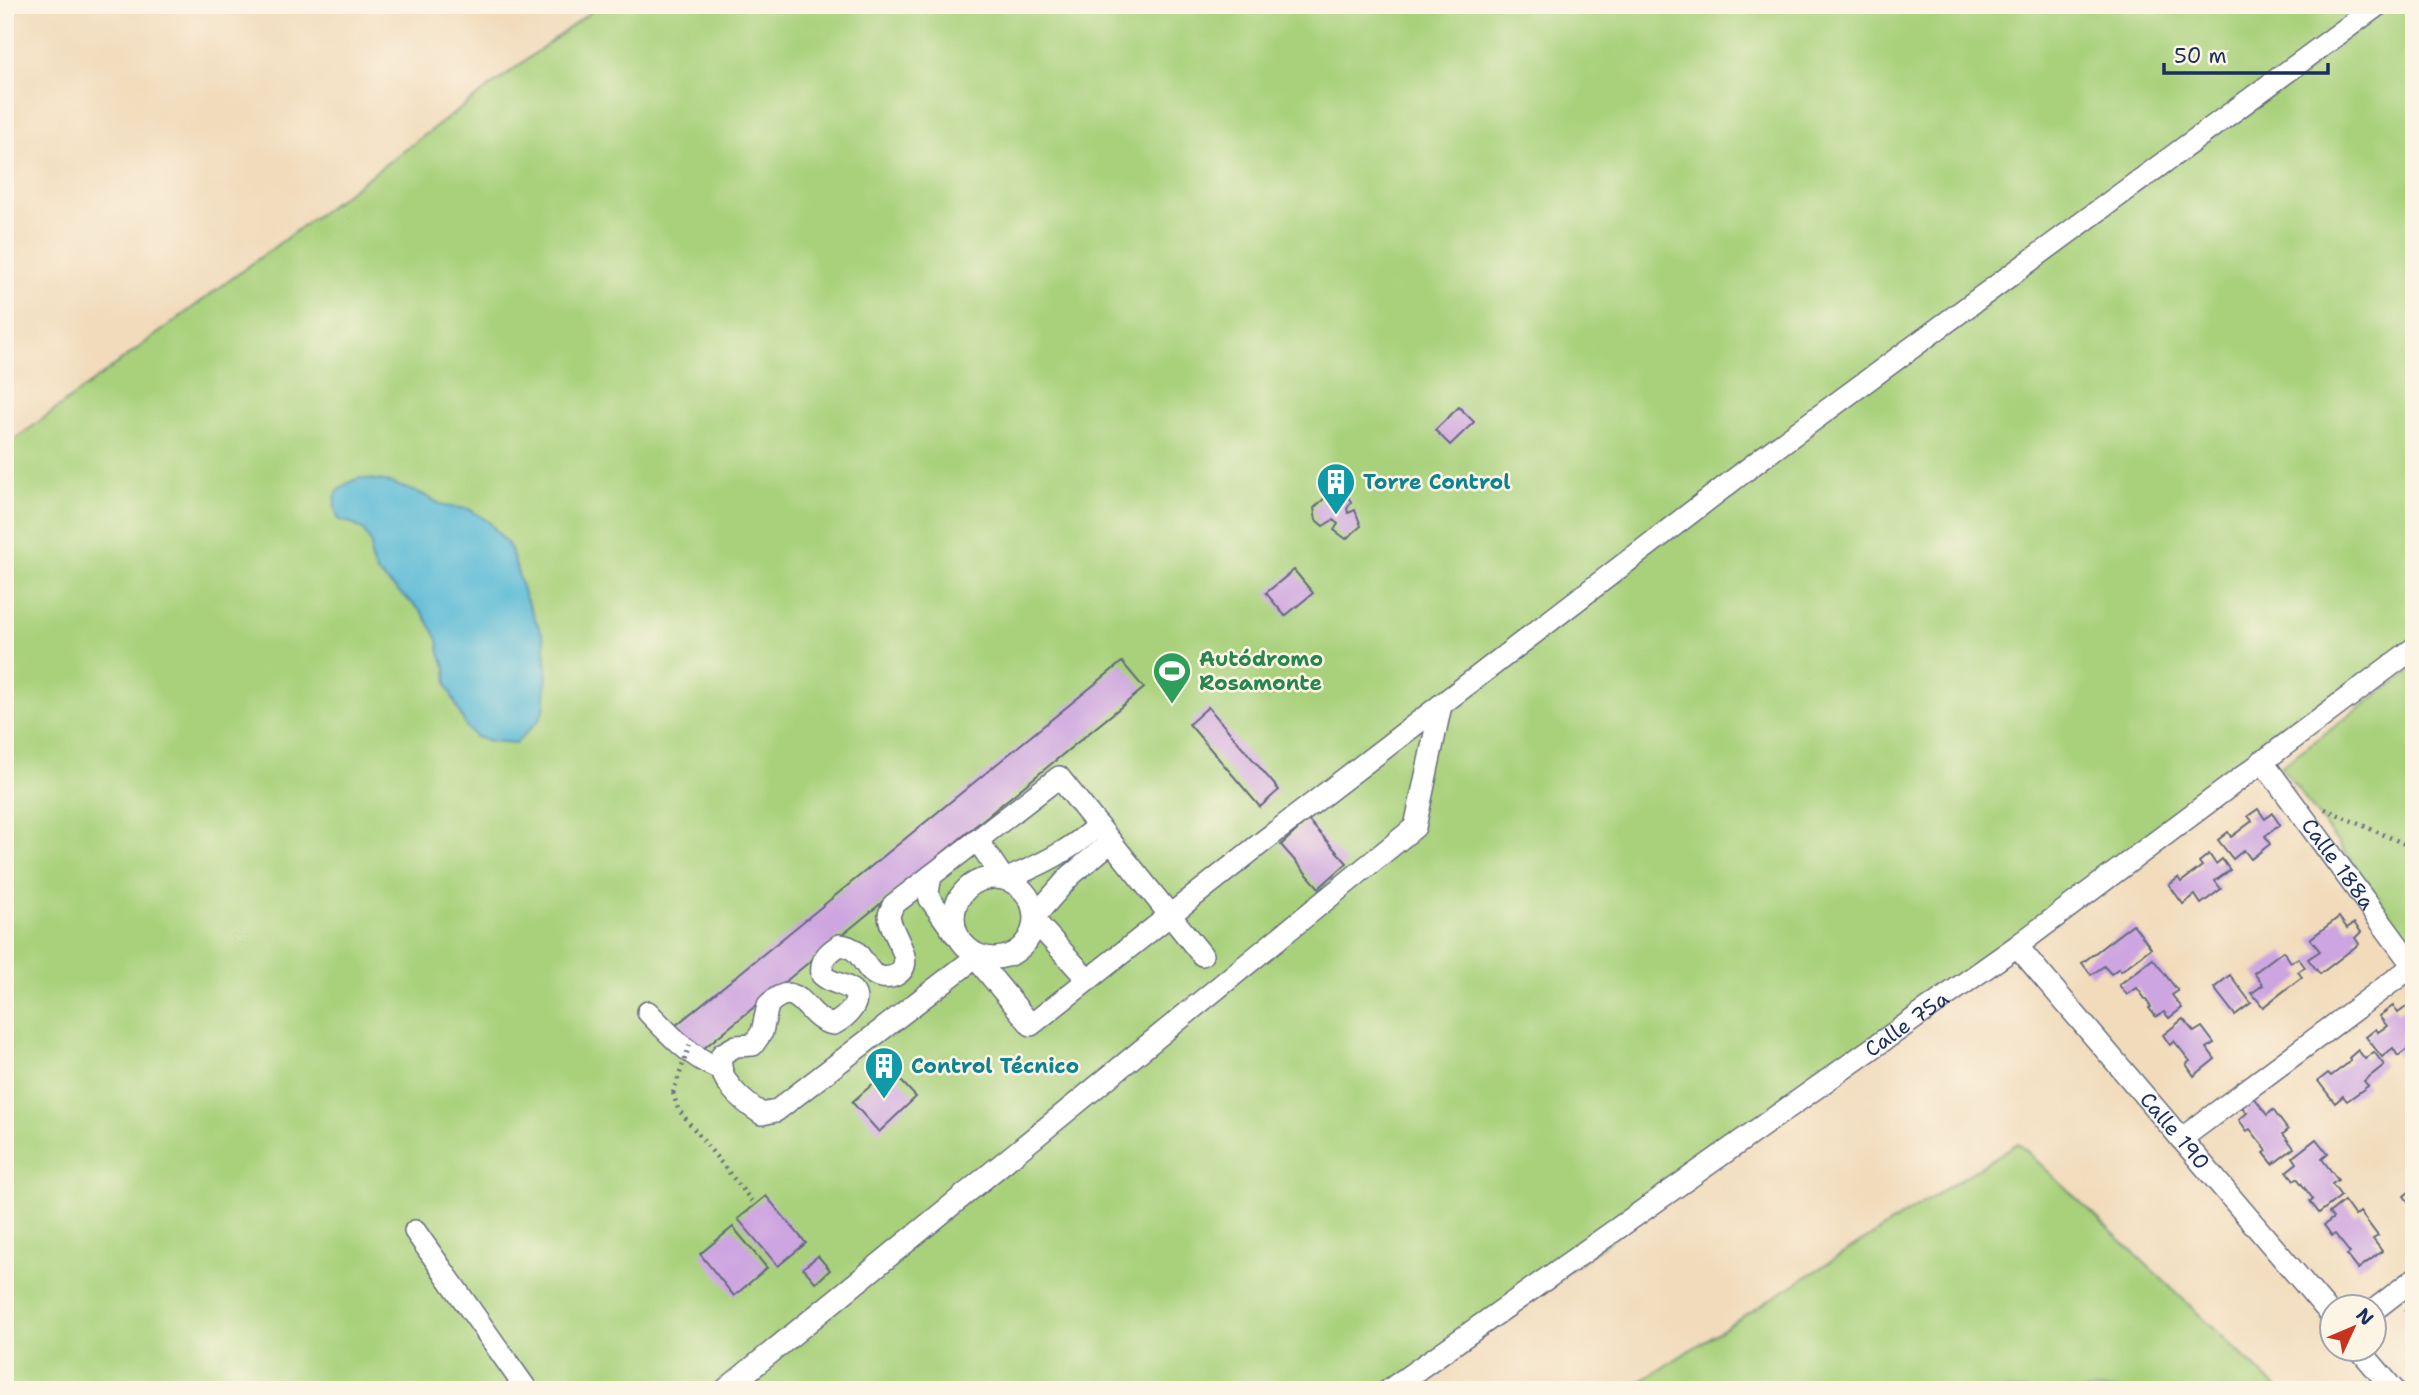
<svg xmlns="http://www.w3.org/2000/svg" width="2419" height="1395" font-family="'Shantell Sans',sans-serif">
<rect width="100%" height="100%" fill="#fcf5e5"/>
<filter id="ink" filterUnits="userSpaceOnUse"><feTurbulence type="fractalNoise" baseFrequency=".0143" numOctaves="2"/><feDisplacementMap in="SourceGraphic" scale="14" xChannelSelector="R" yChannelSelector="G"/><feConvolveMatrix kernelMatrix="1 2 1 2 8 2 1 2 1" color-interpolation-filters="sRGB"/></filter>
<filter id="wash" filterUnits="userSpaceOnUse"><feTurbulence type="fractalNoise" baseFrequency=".00686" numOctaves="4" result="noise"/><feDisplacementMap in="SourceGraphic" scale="28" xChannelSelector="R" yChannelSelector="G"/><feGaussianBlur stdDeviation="1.57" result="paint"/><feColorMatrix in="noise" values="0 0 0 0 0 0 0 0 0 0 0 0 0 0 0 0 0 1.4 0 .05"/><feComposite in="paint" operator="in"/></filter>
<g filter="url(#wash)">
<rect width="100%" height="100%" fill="#f1dbbb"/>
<g fill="#a9d17c" stroke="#62806d" stroke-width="2">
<polygon points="600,5 2414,5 2414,648 1407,1390 5,1390 5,447"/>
<polygon points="2414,668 2414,946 2281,766"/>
<polygon points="2018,1143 2279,1390 1627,1390"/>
</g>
<path fill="#58bad6" stroke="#3a749a" stroke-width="2" d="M360 478 385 481 422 494 444 506 469 509 489 522 510 547 525 597 544 638 547 670 544 710 539 720 516 743 490 741 476 737 466 727 447 685 446 668 440 654 438 639 422 612 377 573 371 559V544L364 531 351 523 339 520C329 497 336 486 360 478Z"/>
<g id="blocks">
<g fill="#cda5e0">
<polygon points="1459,407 1474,422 1450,445 1435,430"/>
<polygon points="1332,491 1346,493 1351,502 1347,509 1348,513 1355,510 1361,526 1346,539 1334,530 1338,524 1333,520 1323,526 1316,520 1314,508"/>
<polygon points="1294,570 1313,593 1285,616 1266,593"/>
<polygon points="1122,662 1144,688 698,1053 675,1026"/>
<polygon points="1208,707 1279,790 1260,807 1189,724"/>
<polygon points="2258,809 2265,819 2272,813 2280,825 2265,836 2270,844 2251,859 2244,850 2233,859 2218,840 2228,832 2231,837 2252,821 2248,816"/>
<polygon points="1308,820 1347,863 1319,888 1281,845"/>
<polygon points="2209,854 2216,864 2222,859 2230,870 2215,881 2221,889 2201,904 2195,895 2183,904 2169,885 2178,878 2181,882 2202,866 2199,862"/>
<polygon points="2339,917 2347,928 2354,923 2361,932 2355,938 2359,944 2320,974 2308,959 2320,951 2310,939"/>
<polygon points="2133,924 2151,948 2121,971 2119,968 2111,974 2104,966 2091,975 2082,963"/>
<polygon points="2283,951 2291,962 2298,958 2305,967 2298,972 2302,977 2263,1007 2252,993 2263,985 2254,973"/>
<polygon points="2153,959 2178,991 2172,995 2182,1008 2169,1018 2164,1012 2156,1017 2149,1008 2151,1007 2137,988 2127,995 2119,985"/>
<polygon points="2230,975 2251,1003 2235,1015 2214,988"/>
<polygon points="2414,1001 2414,1035 2411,1037 2414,1044 2398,1056 2393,1048 2382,1057 2366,1037 2376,1029 2378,1032 2387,1026 2379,1016 2393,1006 2398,1013"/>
<polygon points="2183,1019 2194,1032 2202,1027 2214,1043 2207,1048 2215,1059 2194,1076 2186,1064 2190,1061 2174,1041 2170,1045 2163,1035"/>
<polygon points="2358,1050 2365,1059 2374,1052 2384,1065 2364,1081 2368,1086 2347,1101 2343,1096 2335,1103 2318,1081 2328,1073 2331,1076 2351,1061 2349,1058"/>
<polygon points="890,1069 916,1097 879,1132 852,1102"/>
<polygon points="2254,1097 2267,1115 2273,1110 2288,1130 2283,1134 2294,1148 2273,1164 2264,1153 2267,1151 2250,1129 2247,1131 2239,1120 2247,1113 2242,1107"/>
<polygon points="2316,1139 2328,1154 2322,1159 2338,1180 2332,1184 2341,1196 2319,1213 2310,1201 2313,1199 2297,1178 2294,1180 2287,1171 2297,1163 2293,1157"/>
<polygon points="2414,1188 2414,1209 2404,1196"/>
<polygon points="766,1196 806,1243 778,1266 738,1219"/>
<polygon points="2344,1201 2355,1216 2360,1212 2378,1236 2373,1239 2382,1251 2358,1269 2347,1255 2350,1253 2335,1234 2332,1236 2324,1225 2333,1218 2329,1213"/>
<polygon points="733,1227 767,1268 734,1296 700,1254"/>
<polygon points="818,1256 830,1270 816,1283 803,1268"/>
<polygon points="2414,1295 2414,1319 2412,1320 2405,1311 2413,1305 2409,1299"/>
</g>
</g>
</g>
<g filter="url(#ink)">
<use href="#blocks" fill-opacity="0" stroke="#666b7f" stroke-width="2"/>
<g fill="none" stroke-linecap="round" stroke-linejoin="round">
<g stroke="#666b7f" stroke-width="24">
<g id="minor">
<path id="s1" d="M2262 761 2414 967"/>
<polyline points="978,841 1003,878"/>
<polyline points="931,876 928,892 930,899 955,934"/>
<circle cx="994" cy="918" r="40"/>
<path d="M1007 879C1040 865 1072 850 1098 825"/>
<polyline points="1035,916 1070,876 1111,842"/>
<polyline points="1036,922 1088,980"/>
<path id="s2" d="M2017 946 2332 1316"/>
<polyline points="971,952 1031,1025 1265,840 1762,458 2378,5"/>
<path d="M976 957 776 1111 762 1114C743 1102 714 1078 722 1054L736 1046 753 1045 762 1032 768 1005C801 973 806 1023 834 1024 845 1018 867 1000 849 988 840 983 831 983 822 975 820 960 827 953 840 945 865 947 862 973 881 977 886 978 892 977 896 975 919 962 889 933 889 915 890 912 892 908 893 905L1059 777 1202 955"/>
<path d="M648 1012C670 1035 690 1057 720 1069"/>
<polyline points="2181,1139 2413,966"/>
<polyline points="415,1231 527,1390"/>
<polyline points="2374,1310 2414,1279"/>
<polyline points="2360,1350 2394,1390"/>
<polyline points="725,1390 1415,827 1441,705"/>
<path id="s3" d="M1389 1390 2017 946 2414 648"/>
</g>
</g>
<g stroke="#666b7f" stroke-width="4.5" stroke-dasharray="2 5" stroke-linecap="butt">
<polyline points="2325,809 2414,848"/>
<polyline points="673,1093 678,1109 755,1205"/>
</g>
<use href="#minor" stroke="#fff" stroke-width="21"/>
<polyline stroke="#666b7f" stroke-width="4.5" stroke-dasharray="2 5" stroke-linecap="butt" points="673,1093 690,1044"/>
</g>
</g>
<defs>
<g id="building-pin" transform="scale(2.0125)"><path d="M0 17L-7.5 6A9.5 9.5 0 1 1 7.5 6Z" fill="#0f9aa8" stroke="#fcf5e5"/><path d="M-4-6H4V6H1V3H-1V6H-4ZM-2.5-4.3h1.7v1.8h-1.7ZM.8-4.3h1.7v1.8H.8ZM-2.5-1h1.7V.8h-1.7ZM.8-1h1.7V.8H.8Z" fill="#fff"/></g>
<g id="stadium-pin" transform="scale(2.0125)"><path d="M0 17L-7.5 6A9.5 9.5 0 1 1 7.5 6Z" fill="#2e9e5b" stroke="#fcf5e5"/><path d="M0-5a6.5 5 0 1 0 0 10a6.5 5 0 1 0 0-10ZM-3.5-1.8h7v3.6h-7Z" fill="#fff"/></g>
</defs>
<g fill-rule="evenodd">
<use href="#building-pin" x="1336" y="482"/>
<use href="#stadium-pin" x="1172" y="671"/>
<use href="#building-pin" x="884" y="1066"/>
</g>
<g text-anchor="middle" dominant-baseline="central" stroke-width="5" stroke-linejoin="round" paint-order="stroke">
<g font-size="21" font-weight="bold" fill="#0d838f" stroke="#fcf5e5" text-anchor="start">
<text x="1363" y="482">Torre Control</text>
<text x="911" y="1066">Control Técnico</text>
</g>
<g font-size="21" font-weight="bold" fill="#27864d" stroke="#fcf5e5" text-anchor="start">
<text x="1199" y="659">Autódromo<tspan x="1199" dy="24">Rosamonte</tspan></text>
</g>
<g font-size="21" fill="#1b2f5e" stroke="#fcf5e5">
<text stroke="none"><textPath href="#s1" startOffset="128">Calle 188a</textPath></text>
<text stroke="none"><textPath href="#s3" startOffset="634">Calle 75a</textPath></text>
<text stroke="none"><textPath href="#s2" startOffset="243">Calle 190</textPath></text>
</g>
</g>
<rect width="2419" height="1395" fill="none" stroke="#fcf5e5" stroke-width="28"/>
<g transform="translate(2353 1328) rotate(46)"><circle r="33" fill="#fcf5e5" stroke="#a2a6af" stroke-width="2"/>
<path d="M0-5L12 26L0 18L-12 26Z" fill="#c8321e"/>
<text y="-10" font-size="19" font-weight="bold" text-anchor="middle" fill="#1b2f5e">N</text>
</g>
<path d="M2164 63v10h164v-10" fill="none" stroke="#1b2f5e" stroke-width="3.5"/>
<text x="2174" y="63" font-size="21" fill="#1b2f5e" stroke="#fcf5e5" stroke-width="5" paint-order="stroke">50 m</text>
</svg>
